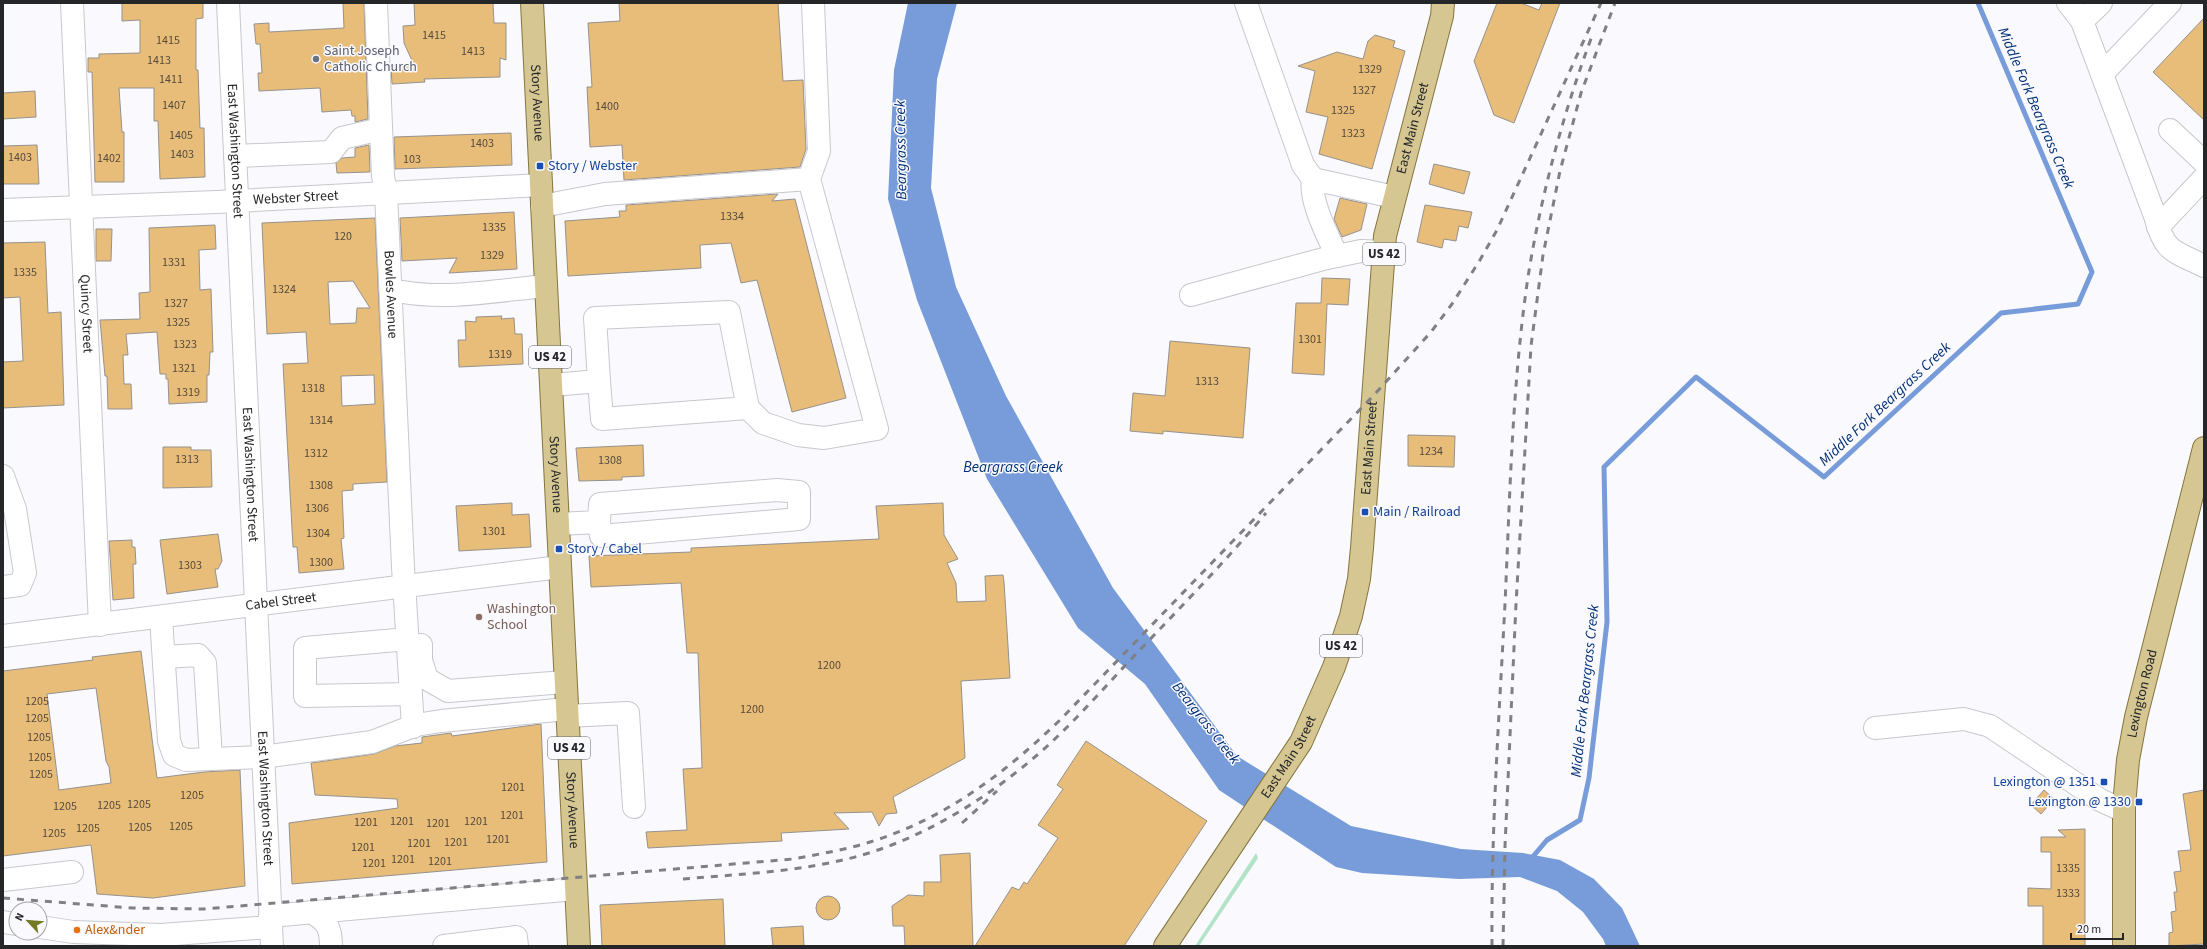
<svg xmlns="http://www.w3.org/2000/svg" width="2207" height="949" font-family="'Source Sans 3',sans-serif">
<rect width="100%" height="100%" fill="#f9f9fe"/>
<polygon fill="#b2e3c7" points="1256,853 1258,858 1199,946 1195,946"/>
<polygon fill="#779cd9" points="908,3 957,3 937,79 931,188 956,287 1006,396 1113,588 1237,756 1351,826 1461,849 1523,853 1560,860 1594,879 1622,908 1640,946 1606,946 1603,939 1583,912 1557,891 1520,877 1459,879 1362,873 1336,867 1219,790 1145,684 1078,628 987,479 917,300 888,199 894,70"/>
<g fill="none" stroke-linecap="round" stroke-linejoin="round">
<polyline stroke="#779cd9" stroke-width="5" points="1530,860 1547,840 1580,820 1589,778 1607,622 1604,467 1696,377 1824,477 2001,313 2078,304 2092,272 1978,3"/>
</g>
<g fill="#e8bc79" stroke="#95928d" fill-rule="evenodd">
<polygon points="122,3 203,3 203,18 196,19 196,70 198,70 200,128 204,128 205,177 160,179 158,121 154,121 154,88 119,88 122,132 124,132 124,182 95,182 92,72 88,72 88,58 99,58 99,54 140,53 140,20 122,21"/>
<polygon points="343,3 364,3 368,119 355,122 355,116 352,116 351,110 322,112 320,88 259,91 258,73 262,73 260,44 256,44 254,24 269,23 269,32 344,28"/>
<polygon points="414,3 493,3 494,23 506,23 506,60 500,58 500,77 424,79 425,82 392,84 391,66 414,65 404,43 403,26 415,25"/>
<polygon points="619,3 778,3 783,81 803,80 806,149 800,167 624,180 622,145 590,147 587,87 592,87 588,23 620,21"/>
<polygon points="1497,3 1521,3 1539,10 1542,3 1560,3 1514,123 1494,115 1474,61"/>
<polygon points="2204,18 2204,120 2153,72"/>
<polygon points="1375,35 1395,41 1393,47 1405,51 1372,169 1319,154 1328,117 1306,112 1315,71 1298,66 1337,52 1363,59 1368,41"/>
<polygon points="35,91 36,117 3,119 3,93"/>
<polygon points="511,133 512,165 395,169 394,137"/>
<polygon points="37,145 39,184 3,184 3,146"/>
<polygon points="369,145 370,172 337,173 336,163 342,158 355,157 355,148"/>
<polygon points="1434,164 1470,172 1464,194 1429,184"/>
<polygon points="778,194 772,201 795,199 846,398 792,412 757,280 741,283 731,243 700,245 701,268 568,276 565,221 620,217 619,211 626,211 626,205"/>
<polygon points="1340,198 1367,204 1361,230 1342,237 1334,219"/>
<polygon points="1425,205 1472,212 1468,228 1459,226 1456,241 1444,239 1442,248 1417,242"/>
<polygon points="514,212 517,269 449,273 457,258 402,261 400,218"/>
<path d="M375 218 387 482 353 484V490L342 491 344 538 341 539 344 569 299 573 297 547H293L283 364 308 363 306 332 267 334 262 223ZM353 281 370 308H357L356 323 330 324 328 282ZM374 375 375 404 342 406 341 376Z"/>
<polygon points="215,225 216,249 199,250 200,290 211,289 213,352 210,352 209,375 207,375 207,402 169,404 168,379 166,379 166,374 160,374 157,332 126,334 128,355 123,355 124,384 131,384 132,409 108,409 107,376 105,376 100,320 140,319 139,293 150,292 149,228"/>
<polygon points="96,229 112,229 111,261 96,261"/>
<polygon points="45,242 48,313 61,312 64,405 3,408 3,362 23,361 20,297 3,298 3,243"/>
<polygon points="1322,278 1350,279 1348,305 1327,304 1324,375 1292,373 1296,303 1321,303"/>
<polygon points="502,316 501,319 514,318 515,334 522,334 523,364 459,367 458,340 466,340 465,321 476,322 476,317"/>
<polygon points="1170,341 1250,348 1243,438 1163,431 1163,434 1130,431 1133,393 1165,396"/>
<polygon points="1408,435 1455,436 1454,467 1408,466"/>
<polygon points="643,445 644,476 622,477 622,480 579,481 576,448"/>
<polygon points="163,447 191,447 191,450 211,450 212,487 163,488"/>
<polygon points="512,503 512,515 529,514 531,547 459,551 456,506"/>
<polygon points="943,503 944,535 958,559 947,563 956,583 957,602 986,601 985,576 1003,575 1004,582 1010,678 961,681 965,758 893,797 897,813 886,814 879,826 872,812 834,813 849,829 781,833 782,841 648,848 646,832 687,830 683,769 702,768 698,653 687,653 681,583 591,587 589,556 691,552 691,548 879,539 876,506"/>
<polygon points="218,534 222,561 218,569 215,569 218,587 167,594 160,540"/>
<polygon points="132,540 132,547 135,547 136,564 133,564 134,598 113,600 109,541"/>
<path d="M141 651 157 778 204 772 240 770 245 886 153 898 97 894 91 845 3 856V671L93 660 92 657ZM96 688 106 761 109 767 111 783 59 790 47 694Z"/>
<polygon points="541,724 547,862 292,884 289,823 398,808 397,799 315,795 311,763 374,754 395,746 422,743 422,737 451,733 452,736"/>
<polygon points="1086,741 1207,821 1124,946 975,946 1012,887 1019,890 1024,882 1027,884 1058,838 1038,825 1063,789 1057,785"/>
<polygon points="2044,790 2054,799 2041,814 2031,805"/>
<polygon points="2204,790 2204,944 2169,946 2169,933 2173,932 2171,912 2176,911 2174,892 2177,892 2174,872 2181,871 2178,851 2191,850 2183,794"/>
<polygon points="2085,829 2085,946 2043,946 2043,906 2028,906 2028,888 2051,889 2051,852 2041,852 2041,837 2066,837 2058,830"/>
<polygon points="970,853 973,946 905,946 904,926 893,926 892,906 908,895 924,896 924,882 941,882 940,855"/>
<circle cx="828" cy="908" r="12"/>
<polygon points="723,899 725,946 602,946 600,905"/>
<polygon points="803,926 804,946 773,946 771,928"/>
</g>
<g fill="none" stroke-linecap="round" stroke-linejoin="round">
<g stroke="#c7c8ce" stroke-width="24">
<g id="minor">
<path id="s1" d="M72 3 100 625"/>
<path id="s2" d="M228 3 272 946"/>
<path id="s3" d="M376 3 383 176 386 193 403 567 413 727"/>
<polyline points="1246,3 1303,165 1313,179"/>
<polyline points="2068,3 2082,21"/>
<path d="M2101 3 2082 21 2155 216C2165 253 2172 250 2204 266"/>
<polyline points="2102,74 2170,3"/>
<polyline points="2170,130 2204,162"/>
<polyline points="235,156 331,152 342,138 381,129"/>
<polyline points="542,206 605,194 809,179"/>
<path id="s4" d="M3 210 217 202 541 185"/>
<polyline points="2158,227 2204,178"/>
<path d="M1337 256C1328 236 1309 201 1313 179L1394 197"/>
<path d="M403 292C450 300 499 290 546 286"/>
<polyline points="1191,295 1327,258 1361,251 1384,252"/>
<polyline points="552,385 599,381 602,419 748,408 729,312 595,318 599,381"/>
<polyline points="748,408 763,423 798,435 824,438 877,429 809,179 819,151 813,3"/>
<polyline points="3,476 15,509 25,573 20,585 3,587"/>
<polyline points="558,524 599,522 600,504 777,490 799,492 799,519 601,536 599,522"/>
<polyline points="161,617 169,741 174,755 186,760 263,757 372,742 416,725 441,721 567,709"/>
<path id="s5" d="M3 636 560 567"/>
<polyline points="408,639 305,648 305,696 411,694"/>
<polyline points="421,645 421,660 427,679 448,691 565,682"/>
<polyline points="164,657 198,655 205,663 211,758"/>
<polyline points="567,716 628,713 634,807"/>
<polyline points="1875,728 1964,719 1990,726 2100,800 2124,811"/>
<polyline points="3,880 72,872"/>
<path d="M311 912C327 921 331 928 331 946"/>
<polyline points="270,916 576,889"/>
<polyline points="3,922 16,924"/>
<polyline points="40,927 73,932 161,935 271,927"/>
<polyline points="444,946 516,937 517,946"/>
</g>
</g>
<g stroke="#85753e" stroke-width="24">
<g id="major">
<path id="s6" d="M532 3 579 946"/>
<path id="s7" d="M1165 946 1301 742 1334 667 1351 616 1359 579 1362 548 1385 236 1442 16 1443 3"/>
<path id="s8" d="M2124 946V806L2128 760 2136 717 2204 448"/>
</g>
</g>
<use href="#minor" stroke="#fff" stroke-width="22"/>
<use href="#major" stroke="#d5c692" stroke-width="22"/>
<g stroke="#808084" stroke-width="3" stroke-dasharray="7 7" stroke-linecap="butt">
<polyline points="962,823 997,791"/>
<path d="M683 879C752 873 824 871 889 846 942 826 993 793 1036 756 1071 726 1102 690 1134 656 1179 609 1224 563 1266 513"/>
<path d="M3 898 132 908 204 909 793 859C819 854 845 850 870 842 945 819 1005 773 1060 720L1374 395 1431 332 1452 304 1480 260 1497 230 1601 3"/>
<path d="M1492 946C1491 832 1499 718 1505 604 1510 495 1512 385 1528 277 1541 195 1563 114 1592 36"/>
<polyline points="1503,946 1505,846 1516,604 1531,346 1543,255 1560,171 1581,93 1615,3"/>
</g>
</g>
<circle fill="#6b7280" stroke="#f9f9fe" stroke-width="1.5" cx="316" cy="59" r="4"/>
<g fill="#1a4fb4" stroke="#f9f9fe" stroke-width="1.5">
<rect x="536" y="162" width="8" height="8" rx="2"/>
<rect x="1361" y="508" width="8" height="8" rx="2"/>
<rect x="555" y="545" width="8" height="8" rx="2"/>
<rect x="2100" y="778" width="8" height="8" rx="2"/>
<rect x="2135" y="798" width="8" height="8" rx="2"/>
</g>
<circle fill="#8d6e63" stroke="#f9f9fe" stroke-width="1.5" cx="479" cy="617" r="4"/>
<circle fill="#e8710a" stroke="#f9f9fe" stroke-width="1.5" cx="77" cy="930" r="4"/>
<g text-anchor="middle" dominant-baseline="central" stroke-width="3" stroke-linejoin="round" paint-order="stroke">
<g font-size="12" fill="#564c3c">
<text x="434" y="35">1415</text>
<text x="168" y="40">1415</text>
<text x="473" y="51">1413</text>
<text x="159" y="60">1413</text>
<text x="1370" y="69">1329</text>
<text x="171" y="79">1411</text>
<text x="1364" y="90">1327</text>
<text x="174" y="105">1407</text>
<text x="607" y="106">1400</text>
<text x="1343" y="110">1325</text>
<text x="1353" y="133">1323</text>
<text x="181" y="135">1405</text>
<text x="482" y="143">1403</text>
<text x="182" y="154">1403</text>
<text x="20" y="157">1403</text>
<text x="109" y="158">1402</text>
<text x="412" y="159">103</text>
<text x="732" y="216">1334</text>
<text x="494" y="227">1335</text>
<text x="343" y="236">120</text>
<text x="492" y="255">1329</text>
<text x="174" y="262">1331</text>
<text x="25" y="272">1335</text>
<text x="284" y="289">1324</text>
<text x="176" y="303">1327</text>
<text x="178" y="322">1325</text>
<text x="1310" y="339">1301</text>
<text x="185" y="344">1323</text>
<text x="500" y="354">1319</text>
<text x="184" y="368">1321</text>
<text x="1207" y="381">1313</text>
<text x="313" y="388">1318</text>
<text x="188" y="392">1319</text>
<text x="321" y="420">1314</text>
<text x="1431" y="451">1234</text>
<text x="316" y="453">1312</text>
<text x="187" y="459">1313</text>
<text x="610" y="460">1308</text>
<text x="321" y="485">1308</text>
<text x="317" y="508">1306</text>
<text x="494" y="531">1301</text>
<text x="318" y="533">1304</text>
<text x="321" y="562">1300</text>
<text x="190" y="565">1303</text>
<text x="829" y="665">1200</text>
<text x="37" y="701">1205</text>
<text x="752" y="709">1200</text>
<text x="37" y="718">1205</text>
<text x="39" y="737">1205</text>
<text x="40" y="757">1205</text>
<text x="41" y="774">1205</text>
<text x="513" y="787">1201</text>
<text x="192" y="795">1205</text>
<text x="139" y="804">1205</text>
<text x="109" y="805">1205</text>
<text x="65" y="806">1205</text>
<text x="512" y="815">1201</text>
<text x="402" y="821">1201</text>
<text x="476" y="821">1201</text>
<text x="366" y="822">1201</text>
<text x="438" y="823">1201</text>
<text x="181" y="826">1205</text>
<text x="140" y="827">1205</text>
<text x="88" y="828">1205</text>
<text x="54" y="833">1205</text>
<text x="498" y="839">1201</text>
<text x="456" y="842">1201</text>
<text x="419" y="843">1201</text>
<text x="363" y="847">1201</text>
<text x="403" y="859">1201</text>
<text x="440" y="861">1201</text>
<text x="374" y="863">1201</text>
<text x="2068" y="868">1335</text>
<text x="2068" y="893">1333</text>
</g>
<g fill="#f9f9fe" stroke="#656568" stroke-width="1">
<rect x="1363" y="243" width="42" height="22" rx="3"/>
<rect x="529" y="346" width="42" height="22" rx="3"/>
<rect x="1320" y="635" width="42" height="22" rx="3"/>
<rect x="548" y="737" width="42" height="22" rx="3"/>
</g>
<g font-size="13" font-weight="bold" fill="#252628">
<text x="1384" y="254">US 42</text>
<text x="550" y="357">US 42</text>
<text x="1341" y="646">US 42</text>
<text x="569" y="748">US 42</text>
</g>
<g font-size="14" fill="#5b616d" stroke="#f9f9fe" text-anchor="start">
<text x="324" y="51">Saint Joseph<tspan x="324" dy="16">Catholic Church</tspan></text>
</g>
<g font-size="14" fill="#252628" stroke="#f9f9fe">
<text stroke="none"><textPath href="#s6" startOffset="100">Story Avenue</textPath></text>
<text stroke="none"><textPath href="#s7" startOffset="874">East Main Street</textPath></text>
<text stroke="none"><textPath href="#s2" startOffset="148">East Washington Street</textPath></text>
<text stroke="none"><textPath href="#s4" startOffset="293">Webster Street</textPath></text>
<text stroke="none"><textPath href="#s3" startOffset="292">Bowles Avenue</textPath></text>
<text stroke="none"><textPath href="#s1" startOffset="311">Quincy Street</textPath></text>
<text stroke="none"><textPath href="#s7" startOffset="550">East Main Street</textPath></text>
<text stroke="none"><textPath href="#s6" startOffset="472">Story Avenue</textPath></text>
<text stroke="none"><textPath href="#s2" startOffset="472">East Washington Street</textPath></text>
<text stroke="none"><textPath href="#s5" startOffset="280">Cabel Street</textPath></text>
<text stroke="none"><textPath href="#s8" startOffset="254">Lexington Road</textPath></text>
<text stroke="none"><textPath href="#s7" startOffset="226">East Main Street</textPath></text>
<text stroke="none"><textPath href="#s2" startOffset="796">East Washington Street</textPath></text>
<text stroke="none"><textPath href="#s6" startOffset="808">Story Avenue</textPath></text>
</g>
<g font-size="14" fill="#164399" stroke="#f9f9fe" text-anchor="start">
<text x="548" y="166">Story / Webster</text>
<text x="1373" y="512">Main / Railroad</text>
<text x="567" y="549">Story / Cabel</text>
<text x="2096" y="782" text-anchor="end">Lexington @ 1351</text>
<text x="2131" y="802" text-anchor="end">Lexington @ 1330</text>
</g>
<g font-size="14" fill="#785e54" stroke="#f9f9fe" text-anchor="start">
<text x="487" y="609">Washington<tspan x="487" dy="16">School</tspan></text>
</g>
<g font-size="14" fill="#c56008" stroke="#f9f9fe" text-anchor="start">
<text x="85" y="930">Alex&amp;nder</text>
</g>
<g font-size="15" font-style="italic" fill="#012f75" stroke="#f9f9fe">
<text transform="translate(2036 108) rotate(67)">Middle Fork Beargrass Creek</text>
<text transform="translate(901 150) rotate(-91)">Beargrass Creek</text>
<text transform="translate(1885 404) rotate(-43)">Middle Fork Beargrass Creek</text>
<text x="1013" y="467">Beargrass Creek</text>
<text transform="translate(1585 691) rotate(-84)">Middle Fork Beargrass Creek</text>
<text transform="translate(1206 723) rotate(52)">Beargrass Creek</text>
</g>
</g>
<rect width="2207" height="949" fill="none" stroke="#252628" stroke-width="8"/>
<g transform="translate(28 921) rotate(296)"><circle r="19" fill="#f9f9fe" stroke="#a4a5a8"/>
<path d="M0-3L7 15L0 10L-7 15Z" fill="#747923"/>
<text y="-6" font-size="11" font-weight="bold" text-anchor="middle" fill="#252628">N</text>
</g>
<path d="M2071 933v6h52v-6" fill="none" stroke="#252628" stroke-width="2"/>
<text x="2077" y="933" font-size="12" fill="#252628" stroke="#f9f9fe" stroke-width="3" paint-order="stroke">20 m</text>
</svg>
